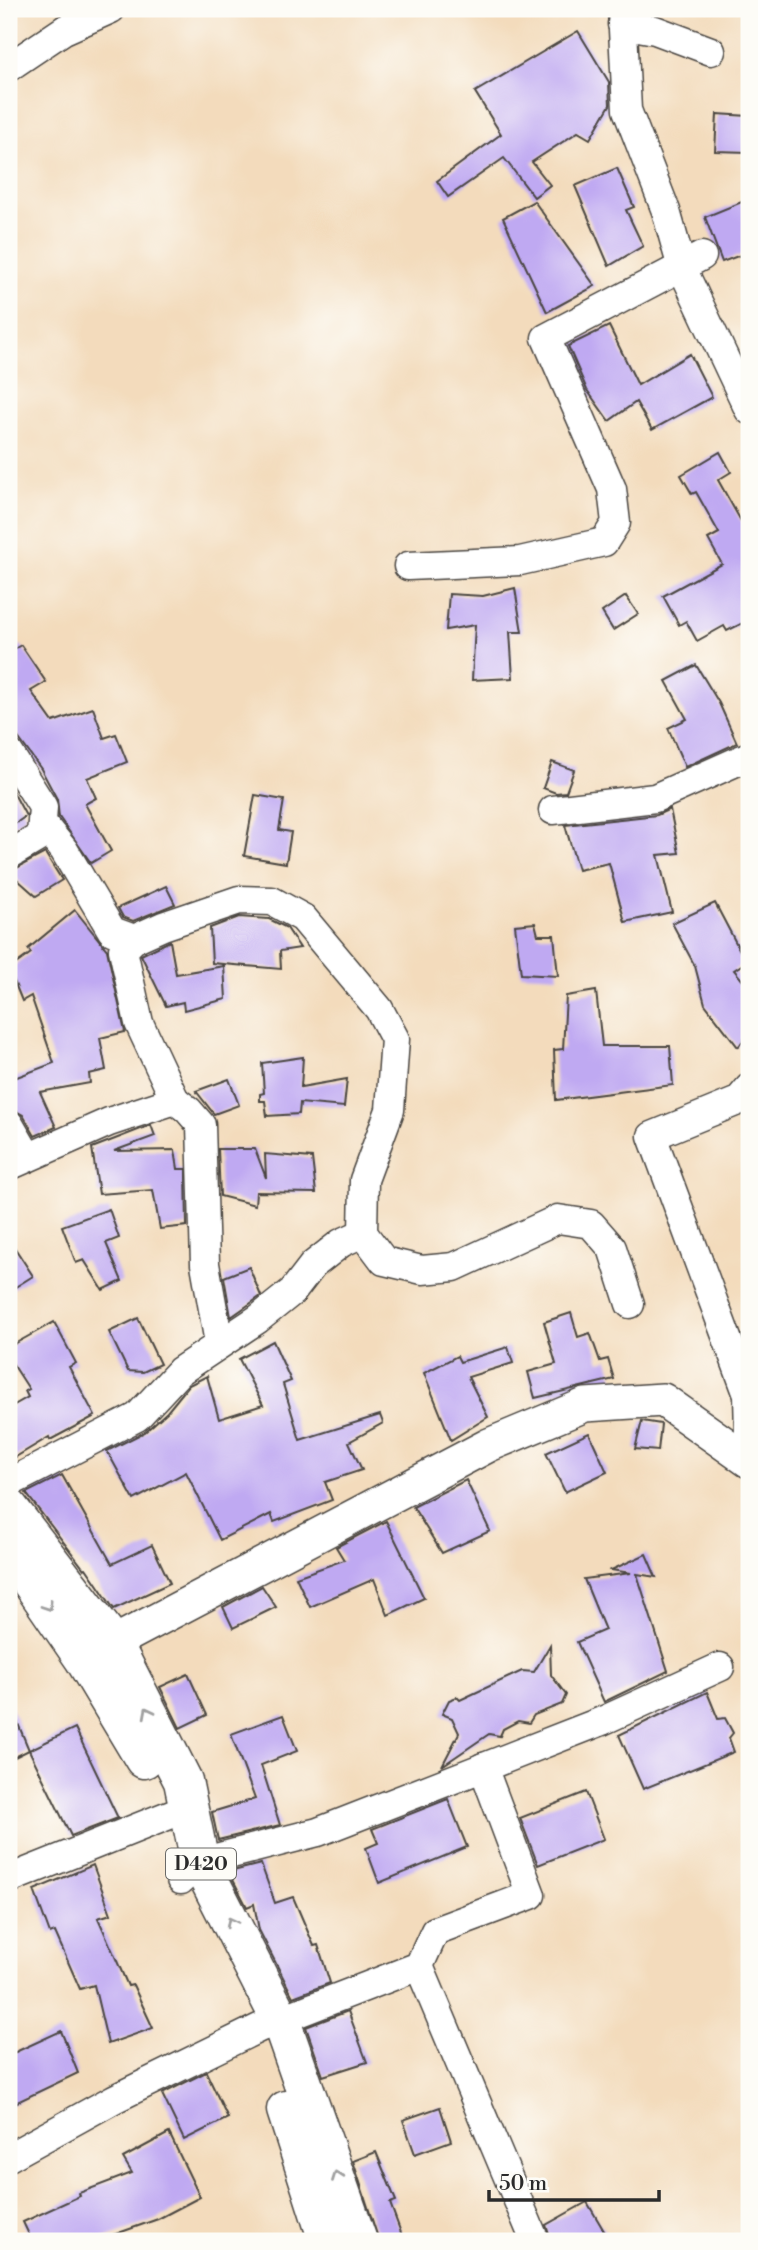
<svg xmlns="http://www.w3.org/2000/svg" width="758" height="2250" font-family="'Libre Bodoni',serif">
<rect width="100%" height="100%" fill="#fdfcf7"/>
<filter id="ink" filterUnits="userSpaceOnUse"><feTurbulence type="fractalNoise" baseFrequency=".0143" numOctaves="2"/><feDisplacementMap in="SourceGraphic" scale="14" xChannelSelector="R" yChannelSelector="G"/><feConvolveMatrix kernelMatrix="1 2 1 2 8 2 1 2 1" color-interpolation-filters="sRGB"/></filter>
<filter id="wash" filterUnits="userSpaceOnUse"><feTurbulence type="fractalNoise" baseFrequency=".00686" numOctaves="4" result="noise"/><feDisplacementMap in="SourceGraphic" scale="28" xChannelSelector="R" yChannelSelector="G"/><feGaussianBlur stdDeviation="1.57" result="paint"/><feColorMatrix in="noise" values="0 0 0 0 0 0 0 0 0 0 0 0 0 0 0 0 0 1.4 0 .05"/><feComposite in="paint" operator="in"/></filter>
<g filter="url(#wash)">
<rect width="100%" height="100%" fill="#f3dbbc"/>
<g id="blocks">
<g fill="#bfa9f2">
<polygon points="578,31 609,82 610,105 590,139 578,132 532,162 550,185 534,197 504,158 448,197 437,181 501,134 475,92"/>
<polygon points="717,114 749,116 749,152 715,151"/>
<polygon points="617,168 634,207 626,210 643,246 609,266 575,186"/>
<polygon points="749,199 749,252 722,262 705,217"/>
<polygon points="534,201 595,286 547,312 503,218"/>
<polygon points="609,326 638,385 690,354 712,397 652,430 636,402 609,421 587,390 568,346"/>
<polygon points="720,452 731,472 718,480 741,521 749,517 749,620 727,631 724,626 697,641 686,621 679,625 663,596 722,564 708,539 719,533 696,492 692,494 681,475"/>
<polygon points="515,588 522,632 510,632 513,678 472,680 475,625 446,630 449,594 483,596"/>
<polygon points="626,596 638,614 613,630 602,612"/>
<polygon points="21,645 46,682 31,691 53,722 93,708 104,738 116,734 127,762 87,778 96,798 85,804 111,851 91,863 59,817 57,799 41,769 9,725 9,652"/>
<polygon points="696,665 719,703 737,743 685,767 668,728 687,719 666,681"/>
<polygon points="552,762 574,770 566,792 556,793 543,788"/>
<polygon points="12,790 26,816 9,828 9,792"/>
<polygon points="255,795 284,800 279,830 291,832 286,863 244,856"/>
<polygon points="670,809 679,853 658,855 672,912 625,922 609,863 578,870 565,825 657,815"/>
<polygon points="45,853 62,880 36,896 9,872"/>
<polygon points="166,886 175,904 133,921 123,917 118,908"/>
<polygon points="715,903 746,962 734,970 749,988 749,1033 738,1047 705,1004 695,966 672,923"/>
<polygon points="75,910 107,950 125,1032 100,1038 106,1070 89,1074 90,1083 40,1092 56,1127 35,1136 23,1115 9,1107 9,1080 54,1063 31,996 22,1001 9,969 31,953 28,949"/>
<polygon points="239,917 269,919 287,928 300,948 280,951 281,969 212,963 210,928"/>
<polygon points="535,923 538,935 554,935 558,976 521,974 515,925"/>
<polygon points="170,941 176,974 224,966 226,999 184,1010 183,1002 166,1006 141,955"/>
<polygon points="596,991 602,1046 670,1046 673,1085 556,1100 554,1050 563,1049 566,996"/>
<polygon points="303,1057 301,1087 347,1079 344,1107 300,1103 299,1114 267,1116 265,1101 260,1101 260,1094 264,1093 262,1063"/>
<polygon points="229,1079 239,1105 214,1114 196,1091"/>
<polygon points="151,1125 155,1136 114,1151 175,1150 178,1169 186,1169 187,1226 160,1229 153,1190 99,1194 92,1148"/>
<polygon points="218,1149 255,1149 266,1178 265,1154 312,1158 316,1193 256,1192 255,1205 220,1196"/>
<polygon points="109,1209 119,1238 106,1243 122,1281 103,1290 84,1260 76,1263 62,1226"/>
<polygon points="9,1239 33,1276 9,1291"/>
<polygon points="249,1267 261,1296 231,1317 224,1277"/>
<polygon points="571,1313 578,1337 590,1333 600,1361 608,1359 614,1379 535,1398 528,1372 556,1364 544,1322"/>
<polygon points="138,1318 160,1364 143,1372 128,1371 109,1332"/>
<polygon points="54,1322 76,1363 69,1367 95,1416 50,1440 49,1437 9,1461 9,1408 28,1397 25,1391 29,1389 9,1358 9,1347"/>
<polygon points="273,1341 291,1381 283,1384 300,1440 380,1415 383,1423 349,1442 362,1470 325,1482 332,1500 274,1522 271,1514 220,1540 186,1472 134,1500 107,1451 145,1432 167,1412 189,1385 207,1376 219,1419 263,1405 239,1359"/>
<polygon points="508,1347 513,1363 468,1377 488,1417 451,1440 424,1373 457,1356 460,1362"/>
<polygon points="642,1421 661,1424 658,1451 635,1449"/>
<polygon points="589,1433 607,1472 565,1492 546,1453"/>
<polygon points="62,1475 112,1564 152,1545 170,1583 114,1609 86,1568 84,1569 26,1493"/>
<polygon points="466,1480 490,1531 442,1553 413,1507"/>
<polygon points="386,1521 424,1598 388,1615 374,1579 310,1607 296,1577 344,1560 336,1547"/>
<polygon points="646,1554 656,1577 637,1574 668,1671 604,1702 577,1642 605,1630 584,1579 631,1573 611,1570"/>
<polygon points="262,1586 276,1607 233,1628 223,1607"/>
<polygon points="550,1645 551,1675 566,1695 562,1704 534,1715 529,1723 518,1721 503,1729 500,1736 489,1734 442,1766 459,1733 452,1718 442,1714 449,1700 457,1697 460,1700 522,1671 534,1672"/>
<polygon points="188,1674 207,1715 180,1728 160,1687"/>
<polygon points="707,1692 718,1719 725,1718 733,1733 729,1738 734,1752 643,1789 619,1735"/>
<polygon points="9,1702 29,1750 9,1760"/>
<polygon points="283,1715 297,1751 261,1765 280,1825 218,1840 212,1812 255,1799 231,1734"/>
<polygon points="75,1728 118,1818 71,1836 29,1750"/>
<polygon points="586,1792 604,1839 538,1865 520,1818"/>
<polygon points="448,1799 467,1847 379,1883 366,1848 378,1843 372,1829"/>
<polygon points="261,1864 275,1903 293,1897 314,1946 318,1945 330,1983 293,1997 259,1930 254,1904 247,1907 229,1872"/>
<polygon points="93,1865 111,1914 98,1918 128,1986 133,1985 153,2028 108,2044 94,1985 80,1989 55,1932 50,1934 34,1890"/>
<polygon points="348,2011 367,2062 323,2076 306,2027"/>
<polygon points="61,2031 78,2073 9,2106 9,2055"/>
<polygon points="206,2072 228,2118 184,2140 162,2094"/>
<polygon points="440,2107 451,2141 415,2154 403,2120"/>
<polygon points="169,2133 200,2197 158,2219 96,2241 32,2241 23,2222 80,2196 79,2193 132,2173 123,2158"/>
<polygon points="376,2152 396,2201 390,2203 404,2241 379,2241 353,2161"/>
<polygon points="587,2202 610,2241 551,2241 546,2225"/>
</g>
</g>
</g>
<g filter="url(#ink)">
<use href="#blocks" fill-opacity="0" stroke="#494541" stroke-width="2"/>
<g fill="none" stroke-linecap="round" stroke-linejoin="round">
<g stroke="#494541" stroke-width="31">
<g id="minor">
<polyline points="622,9 627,110 666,211 682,268 749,410"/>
<polyline points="622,24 655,30 711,51"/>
<polyline points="9,67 64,30 111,9"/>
<polyline points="408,566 520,561 604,542 616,523 612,489 546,338 702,256"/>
<polyline points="9,753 43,807 41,836 9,855"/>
<polyline points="553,810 655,798 749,756"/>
<polyline points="43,824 64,850 112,931 134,939"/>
<polyline points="749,1088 738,1101 652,1136 748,1395 749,1434"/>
<polyline points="175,1100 139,1023 123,950 134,939 163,926 239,900 272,901 303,918 379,1009 395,1039 390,1110 364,1180 363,1233 384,1261 422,1270 454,1267 558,1219 591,1224 612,1248 630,1304"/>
<polyline points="9,1124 28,1157"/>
<polyline points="9,1166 109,1122 175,1100 188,1110 201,1125 205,1264 219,1343"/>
<polyline points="9,1483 137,1417 180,1371 258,1319 293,1291 313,1265 341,1243 363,1233"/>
<polyline points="9,1879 174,1813"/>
<polyline points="181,1880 200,1862 318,1832 602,1721 720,1667"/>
<polyline points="419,1966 535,2241"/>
<polyline points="9,2157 114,2099 259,2028 419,1966 435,1931 531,1895 483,1767"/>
</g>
</g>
<g stroke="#494541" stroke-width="36">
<polyline id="tertiary" points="92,1654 489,1445 585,1405 663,1400 749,1461"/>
</g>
<g stroke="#494541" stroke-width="41">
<g id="trunk">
<polyline points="9,1508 113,1643 183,1781 200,1862 281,2021 358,2241"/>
<polyline points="9,1550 84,1659 144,1759"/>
<polyline points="286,2110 328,2241"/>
</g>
</g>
<use href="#minor" stroke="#fff" stroke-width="28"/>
<use href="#tertiary" stroke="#fff" stroke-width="33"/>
<use href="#trunk" stroke="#fff" stroke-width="38"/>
</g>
<defs><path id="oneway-chevron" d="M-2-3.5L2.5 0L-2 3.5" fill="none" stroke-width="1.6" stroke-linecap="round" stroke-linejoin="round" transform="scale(1.75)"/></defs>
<g stroke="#a0a0a0">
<use href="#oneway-chevron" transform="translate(48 1606) rotate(56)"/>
<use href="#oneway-chevron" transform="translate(148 1712) rotate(-117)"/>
<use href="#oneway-chevron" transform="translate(231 1922) rotate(-117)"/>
<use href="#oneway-chevron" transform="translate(337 2176) rotate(-110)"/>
</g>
</g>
<g text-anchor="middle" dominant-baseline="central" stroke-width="5" stroke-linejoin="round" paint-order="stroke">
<rect fill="#fdfcf7" stroke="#6a6a68" stroke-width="2" x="166" y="1848.5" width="70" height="31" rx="5"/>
<g font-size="19" font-weight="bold" fill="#2b2b2b">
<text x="201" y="1864">D420</text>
</g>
</g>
<rect width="758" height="2250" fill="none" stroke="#fdfcf7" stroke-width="35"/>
<path d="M489 2190v10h170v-10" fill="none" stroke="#2b2b2b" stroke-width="3.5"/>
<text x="499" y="2190" font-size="21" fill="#2b2b2b" stroke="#fdfcf7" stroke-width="5" paint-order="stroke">50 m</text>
</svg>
